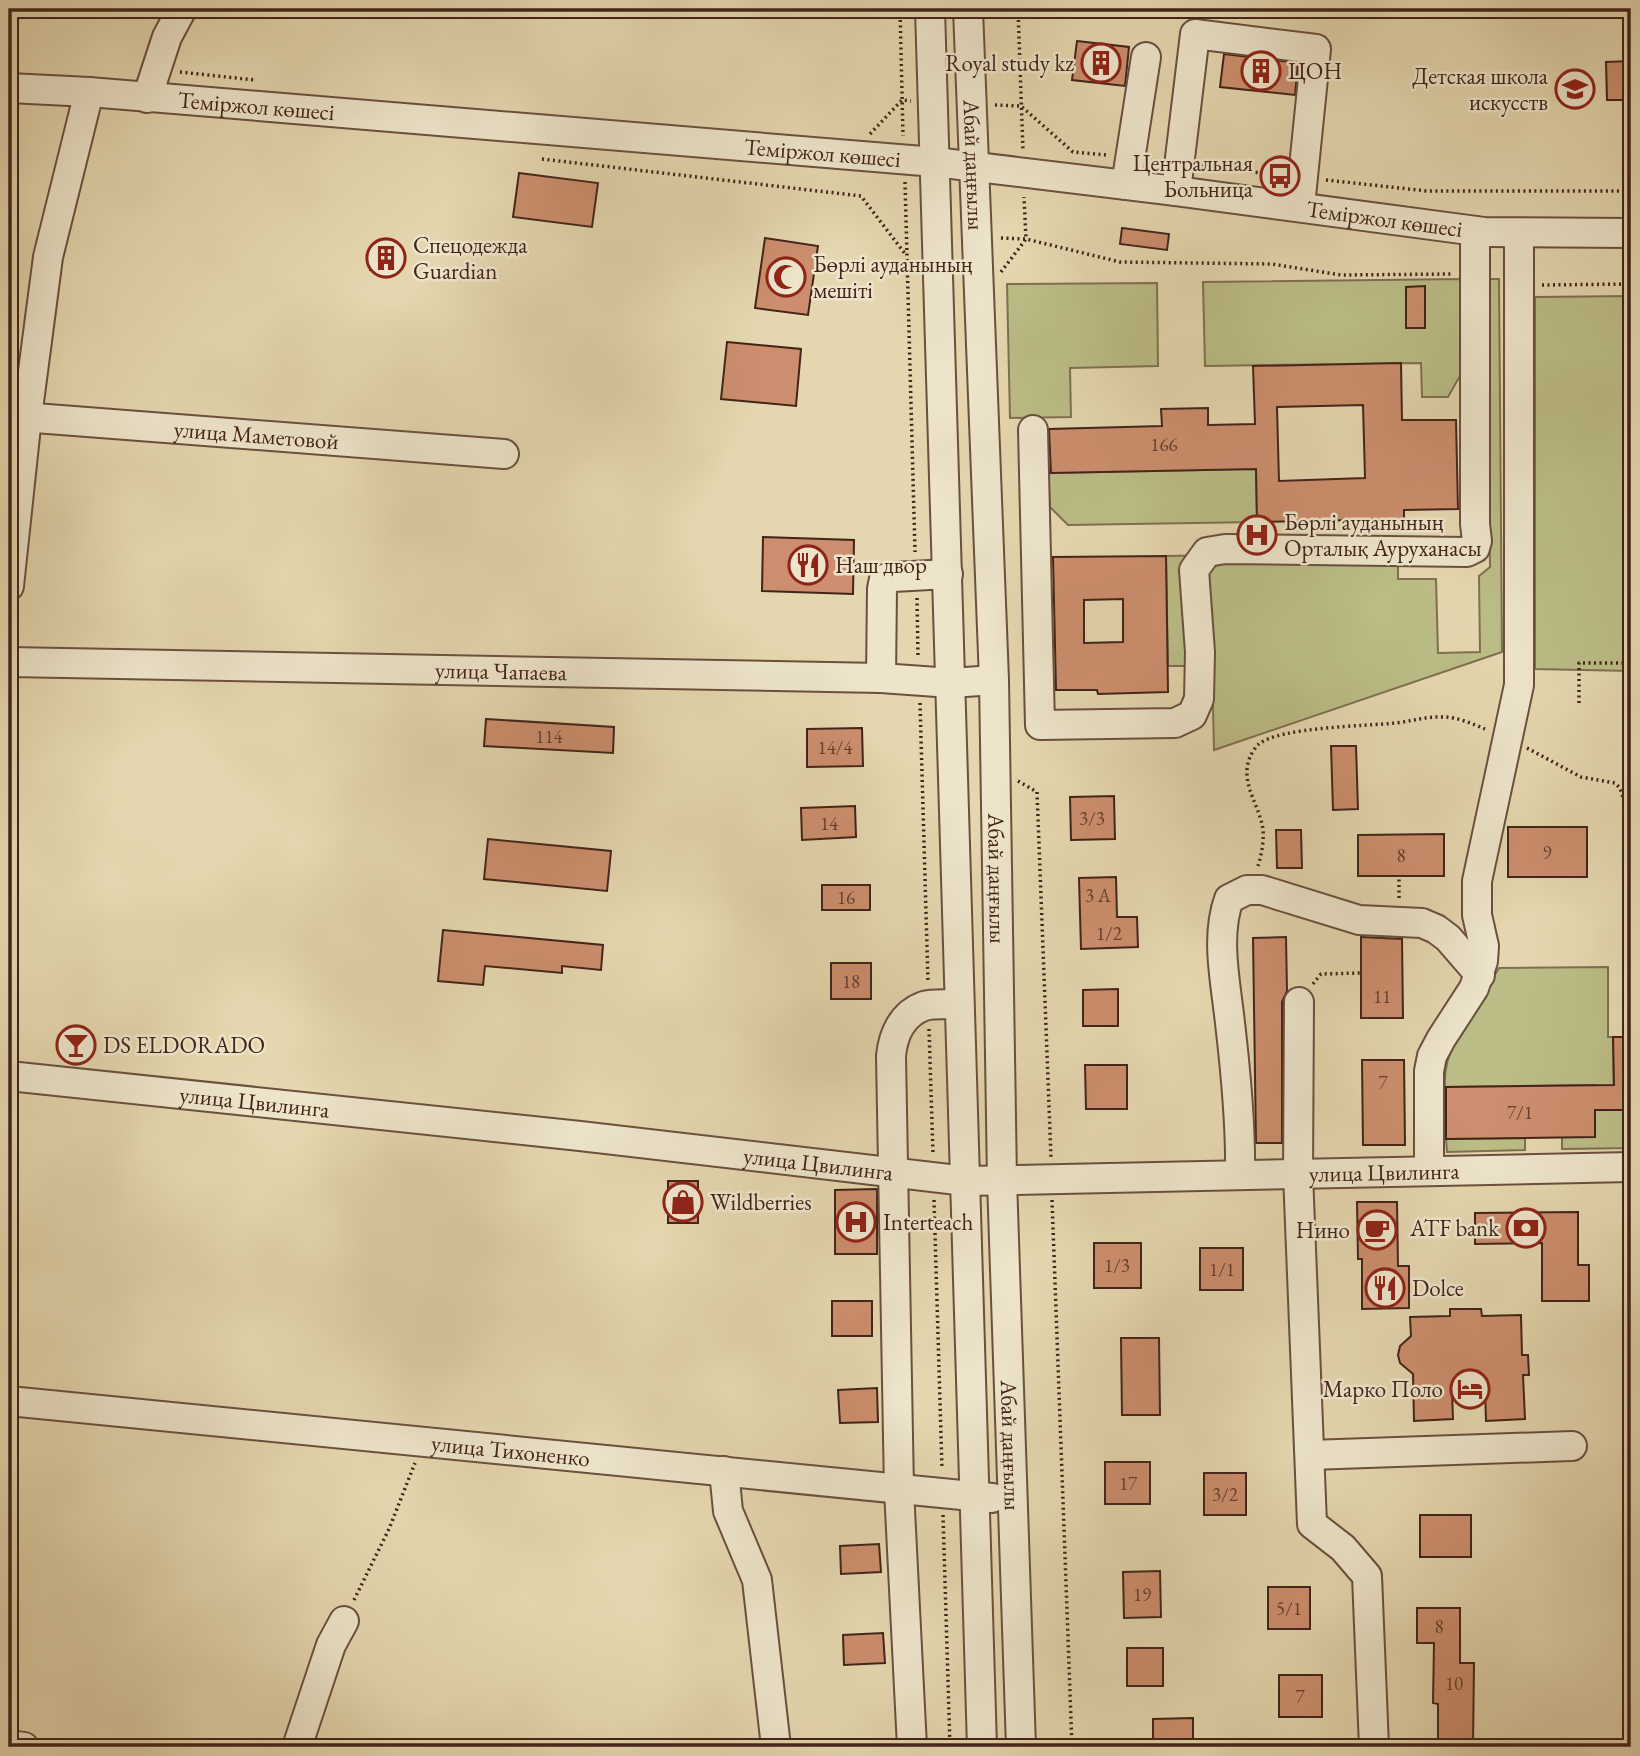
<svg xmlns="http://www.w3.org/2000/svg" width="1640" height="1756" font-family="'EB Garamond',serif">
<rect width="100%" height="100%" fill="#e4d6ae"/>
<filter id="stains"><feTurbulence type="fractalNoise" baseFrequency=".00286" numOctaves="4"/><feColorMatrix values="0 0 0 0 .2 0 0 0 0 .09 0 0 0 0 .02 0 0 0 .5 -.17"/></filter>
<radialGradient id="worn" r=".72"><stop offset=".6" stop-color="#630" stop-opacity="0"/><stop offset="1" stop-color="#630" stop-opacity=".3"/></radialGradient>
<g fill="#bbbc86" stroke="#7e7050" stroke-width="2">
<polygon points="1464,279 1465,367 1448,397 1422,397 1421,363 1205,366 1203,282"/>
<polygon points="1487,279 1499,279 1502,652 1214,750 1212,666 1168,666 1166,556 1398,552 1398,579 1436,579 1438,653 1480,652 1479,576 1490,567"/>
<polygon points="1157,283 1158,366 1070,368 1071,417 1010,418 1007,284"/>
<polygon points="1631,296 1631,671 1535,669 1535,297"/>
<polygon points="1256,469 1257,522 1068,525 1050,507 1048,473"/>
<path d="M1608 967V1037H1613L1614 1110H1631V1148L1562 1149V1137L1594 1085 1445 1087C1442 1044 1478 1004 1499 968Z"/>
<polygon points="1525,1138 1525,1150 1447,1152 1446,1139"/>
</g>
<g fill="#cc8e6e" stroke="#422419" stroke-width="2" fill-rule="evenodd">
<polygon points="1077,41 1129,47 1125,86 1072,80"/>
<polygon points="1224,54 1298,63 1295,95 1220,87"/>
<polygon points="1631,61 1631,100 1607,100 1606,62"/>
<polygon points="519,173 598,183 592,227 513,217"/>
<polygon points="1122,228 1169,234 1167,250 1120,244"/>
<polygon points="765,238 818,246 808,315 755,308"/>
<polygon points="371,247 401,247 401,269 370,270"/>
<polygon points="1425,286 1425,328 1406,328 1406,287"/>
<polygon points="727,342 801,349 796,406 721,399"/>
<path d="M1401 363 1402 420H1456L1458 509 1404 510V519L1257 522 1256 469 1051 473 1049 429 1162 426 1161 409 1208 408V425L1255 424 1253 366ZM1363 405 1365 478 1279 481 1277 407Z"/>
<polygon points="763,537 854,540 853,594 762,591"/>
<path d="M1166 556 1168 692 1098 694 1097 690H1056L1053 557ZM1123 599V642L1084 643V600Z"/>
<polygon points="486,719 614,727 613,753 484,746"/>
<polygon points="862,728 863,766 807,767 807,729"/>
<polygon points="1331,746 1356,746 1358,809 1333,810"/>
<polygon points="1114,796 1115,839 1071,840 1070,797"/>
<polygon points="855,806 856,837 802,840 801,808"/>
<rect x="1508" y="827" width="79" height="50"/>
<polygon points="1276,830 1301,830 1302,868 1277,868"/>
<polygon points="1444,834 1444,876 1358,876 1358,835"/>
<polygon points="488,839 611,851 607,891 484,879"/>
<polygon points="1116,877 1117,917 1137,917 1138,947 1081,949 1079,878"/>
<rect x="822" y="885" width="48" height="25"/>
<polygon points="443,930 603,945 601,970 562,966 562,973 485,966 483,985 438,981"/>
<polygon points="1286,937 1287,991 1282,1002 1282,1143 1256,1143 1253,938"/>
<polygon points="1361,937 1402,939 1403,1018 1361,1018"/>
<rect x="831" y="963" width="40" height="36"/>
<polygon points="1118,989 1118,1026 1083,1026 1083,990"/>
<polygon points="1613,1037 1631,1037 1631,1110 1595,1110 1595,1137 1446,1139 1446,1087 1614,1085"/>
<polygon points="1362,1060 1404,1060 1405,1145 1363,1145"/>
<polygon points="1085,1065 1127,1065 1127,1109 1086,1109"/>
<rect x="668" y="1181" width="30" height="42"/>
<polygon points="877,1189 877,1254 835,1254 835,1190"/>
<polygon points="1357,1202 1397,1202 1398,1266 1409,1266 1409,1308 1362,1309 1362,1259 1358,1259"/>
<polygon points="1578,1212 1578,1265 1589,1265 1589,1301 1542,1301 1542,1243 1475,1244 1475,1213"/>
<rect x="1094" y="1243" width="47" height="45"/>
<rect x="1200" y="1248" width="43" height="42"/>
<rect x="832" y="1301" width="40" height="35"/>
<polygon points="1450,1309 1481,1309 1482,1316 1521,1315 1522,1355 1528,1355 1529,1375 1523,1375 1525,1419 1486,1421 1485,1390 1452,1391 1453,1419 1414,1421 1413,1374 1400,1363 1398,1355 1400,1346 1411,1336 1410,1317 1450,1316"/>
<polygon points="1121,1338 1159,1338 1160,1415 1122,1415"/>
<polygon points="877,1388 878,1422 840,1423 838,1390"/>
<rect x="1105" y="1462" width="45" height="42"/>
<rect x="1204" y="1473" width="42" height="42"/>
<rect x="1420" y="1515" width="51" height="42"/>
<polygon points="879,1544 881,1572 841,1574 840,1546"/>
<polygon points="1160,1571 1161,1617 1124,1618 1123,1572"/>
<rect x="1268" y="1587" width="42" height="42"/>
<polygon points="1417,1608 1460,1608 1460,1663 1474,1663 1473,1747 1438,1747 1438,1704 1433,1703 1434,1643 1417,1643"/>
<polygon points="883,1633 885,1663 844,1665 843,1635"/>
<rect x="1127" y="1648" width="36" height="38"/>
<rect x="1279" y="1675" width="43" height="42"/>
<polygon points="1193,1718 1193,1747 1153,1747 1153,1719"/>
</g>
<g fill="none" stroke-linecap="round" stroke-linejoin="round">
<g stroke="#6a503e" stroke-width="32">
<g id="minor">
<polyline points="930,9 982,1747"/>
<path id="s1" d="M968 9 994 680 1002 1180 1021 1747"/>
<path id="s2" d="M9 88 89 92 935 162 1176 191 1484 232 1631 233"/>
<polyline points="147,98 167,37 182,9"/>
<polyline points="1126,185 1146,57"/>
<polyline points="1176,191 1195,34 1316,49 1300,206"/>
<path id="s3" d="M9 416 504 454"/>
<polyline points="1033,430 1040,725 1175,723 1192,715 1199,699 1200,652 1194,570 1207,552 1225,549 1467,552 1475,548 1477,541 1475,524 1475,231"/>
<polyline points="9,586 27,417 48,257 89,92"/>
<path id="s4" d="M9 662 881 678 951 683 994 680"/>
<polyline points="881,678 882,589 884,579 893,577 948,574"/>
<polyline points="1299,1002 1298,1174 1312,1524 1343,1548 1367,1576 1374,1747"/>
<path id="s5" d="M9 1076 580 1136 966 1181 1631 1167"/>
<polyline points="1429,1171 1429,1071 1432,1056 1441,1039 1474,988 1483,961 1484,946 1477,915 1477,881 1519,685 1519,234"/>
<path d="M1240 1175C1241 1124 1236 1074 1230 1023 1226 984 1215 937 1229 899L1247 890H1262L1359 920 1422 923 1436 929 1448 938 1480 975"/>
<path id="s6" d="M9 1401 992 1498"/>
<polyline points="1310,1455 1572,1446"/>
<polyline points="724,1471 728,1511 757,1580 776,1747"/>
<polyline points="9,1745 24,1747"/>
<polyline points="297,1747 331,1645 344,1621"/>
<path d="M912 1747 899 1490 891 1056C893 1035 902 1014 924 1006 934 1003 949 1005 959 1004"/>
</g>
</g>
<g stroke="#422419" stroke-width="3.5" stroke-dasharray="2 3.5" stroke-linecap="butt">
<polyline points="900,9 903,136"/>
<polyline points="1018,9 1023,151"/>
<polyline points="180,72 255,80"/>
<polyline points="995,105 1021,106 1073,152 1106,155"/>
<polyline points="870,134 902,100 911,101"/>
<polyline points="542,159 861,196 906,255"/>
<polyline points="1201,166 1280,175"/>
<polyline points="1326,180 1427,191 1631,191"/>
<polyline points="905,182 915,552"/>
<polyline points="1001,238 1026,239 1120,262 1272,264 1341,275 1452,274"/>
<polyline points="1001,272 1026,239 1024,197"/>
<polyline points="1542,285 1631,284"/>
<polyline points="917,598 918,657"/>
<polyline points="920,703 928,982"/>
<polyline points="1579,703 1579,663 1631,663"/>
<polyline points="1527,748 1581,777 1615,783 1620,788 1626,807 1631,810"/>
<polyline points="1018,781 1037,792 1051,1158"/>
<path d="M1258 866C1262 853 1265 837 1262 824 1257 802 1240 781 1250 757 1252 753 1256 746 1259 744 1280 727 1366 726 1396 723 1413 721 1427 716 1444 717 1457 717 1473 724 1485 729"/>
<polyline points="1399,898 1399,876"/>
<polyline points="1313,984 1321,974 1361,973"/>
<polyline points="929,1029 933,1154"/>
<polyline points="934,1200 942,1469"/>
<polyline points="1052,1200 1072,1747"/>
<polyline points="943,1515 950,1747"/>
<polyline points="354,1600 389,1529 415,1463"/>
</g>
<use href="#minor" stroke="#ede4ca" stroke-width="28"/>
</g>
<defs>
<g id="building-ring" transform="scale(2.0125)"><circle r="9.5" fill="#ede4ca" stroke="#8f2418" stroke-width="1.5"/><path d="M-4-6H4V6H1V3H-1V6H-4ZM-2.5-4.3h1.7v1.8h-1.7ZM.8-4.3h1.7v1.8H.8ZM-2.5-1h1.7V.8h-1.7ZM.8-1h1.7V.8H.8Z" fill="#8f2418"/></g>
<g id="school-ring" transform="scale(2.0125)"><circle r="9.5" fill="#ede4ca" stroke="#8f2418" stroke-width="1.5"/><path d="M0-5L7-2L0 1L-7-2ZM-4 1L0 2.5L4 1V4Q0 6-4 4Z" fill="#8f2418"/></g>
<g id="bus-ring" transform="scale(2.0125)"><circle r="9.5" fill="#ede4ca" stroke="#8f2418" stroke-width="1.5"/><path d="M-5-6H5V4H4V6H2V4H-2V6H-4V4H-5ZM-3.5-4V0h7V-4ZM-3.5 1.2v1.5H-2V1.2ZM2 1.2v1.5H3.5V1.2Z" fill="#8f2418"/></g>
<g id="mosque-ring" transform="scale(2.0125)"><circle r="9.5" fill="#ede4ca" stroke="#8f2418" stroke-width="1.5"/><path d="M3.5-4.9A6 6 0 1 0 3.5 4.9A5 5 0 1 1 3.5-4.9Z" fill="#8f2418"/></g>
<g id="hospital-ring" transform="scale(2.0125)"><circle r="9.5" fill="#ede4ca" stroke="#8f2418" stroke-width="1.5"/><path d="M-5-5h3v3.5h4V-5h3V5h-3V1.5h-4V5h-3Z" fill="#8f2418"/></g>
<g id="restaurant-ring" transform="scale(2.0125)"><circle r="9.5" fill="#ede4ca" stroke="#8f2418" stroke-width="1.5"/><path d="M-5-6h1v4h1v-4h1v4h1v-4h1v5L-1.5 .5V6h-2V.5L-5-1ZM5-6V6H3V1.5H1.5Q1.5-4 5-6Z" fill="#8f2418"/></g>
<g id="bar-ring" transform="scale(2.0125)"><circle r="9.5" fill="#ede4ca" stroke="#8f2418" stroke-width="1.5"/><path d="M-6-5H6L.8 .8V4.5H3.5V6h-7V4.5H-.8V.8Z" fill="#8f2418"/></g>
<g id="shop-ring" transform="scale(2.0125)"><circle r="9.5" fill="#ede4ca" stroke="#8f2418" stroke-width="1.5"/><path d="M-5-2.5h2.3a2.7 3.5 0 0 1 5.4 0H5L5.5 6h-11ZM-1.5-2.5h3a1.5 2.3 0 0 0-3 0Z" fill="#8f2418"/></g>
<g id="bank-ring" transform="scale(2.0125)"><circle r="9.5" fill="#ede4ca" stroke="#8f2418" stroke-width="1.5"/><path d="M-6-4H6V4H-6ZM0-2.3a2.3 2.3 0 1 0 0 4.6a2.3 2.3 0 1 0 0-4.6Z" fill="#8f2418"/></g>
<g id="cafe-ring" transform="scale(2.0125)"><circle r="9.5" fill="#ede4ca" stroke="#8f2418" stroke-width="1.5"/><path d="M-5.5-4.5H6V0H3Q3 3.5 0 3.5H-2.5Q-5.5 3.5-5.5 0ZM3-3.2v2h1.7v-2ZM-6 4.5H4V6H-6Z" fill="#8f2418"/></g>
<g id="hotel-ring" transform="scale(2.0125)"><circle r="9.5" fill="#ede4ca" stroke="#8f2418" stroke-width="1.5"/><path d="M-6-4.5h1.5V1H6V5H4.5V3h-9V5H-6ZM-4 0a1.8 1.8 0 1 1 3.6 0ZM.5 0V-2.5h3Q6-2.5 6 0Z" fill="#8f2418"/></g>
</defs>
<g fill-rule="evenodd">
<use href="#building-ring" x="1101" y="63"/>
<use href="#building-ring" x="1261" y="71"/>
<use href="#school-ring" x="1575" y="89"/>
<use href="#bus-ring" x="1280" y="176"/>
<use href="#building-ring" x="386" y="258"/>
<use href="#mosque-ring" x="786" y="277"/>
<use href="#hospital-ring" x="1257" y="535"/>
<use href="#restaurant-ring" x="808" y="565"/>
<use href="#bar-ring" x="76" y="1045"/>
<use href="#shop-ring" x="683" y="1202"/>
<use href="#hospital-ring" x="856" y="1222"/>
<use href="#bank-ring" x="1526" y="1228"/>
<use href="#cafe-ring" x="1377" y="1230"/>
<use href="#restaurant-ring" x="1385" y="1288"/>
<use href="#hotel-ring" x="1470" y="1389"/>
</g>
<g text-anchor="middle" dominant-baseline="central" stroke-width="5" stroke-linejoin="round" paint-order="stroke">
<g font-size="19" fill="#643e2e">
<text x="1164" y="444">166</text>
<text x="549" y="736">114</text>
<text x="835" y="747">14/4</text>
<text x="1092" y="818">3/3</text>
<text x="829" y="823">14</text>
<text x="1547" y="852">9</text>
<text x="1401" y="855">8</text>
<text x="1098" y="895">3 А</text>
<text x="846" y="897">16</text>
<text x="1109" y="933">1/2</text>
<text x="851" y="981">18</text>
<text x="1382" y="996">11</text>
<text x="1383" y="1082">7</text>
<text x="1520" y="1112">7/1</text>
<text x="1117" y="1265">1/3</text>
<text x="1222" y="1269">1/1</text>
<text x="1128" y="1483">17</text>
<text x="1225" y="1494">3/2</text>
<text x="1142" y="1594">19</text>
<text x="1289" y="1608">5/1</text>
<text x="1439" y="1626">8</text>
<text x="1454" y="1683">10</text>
<text x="1300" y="1696">7</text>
</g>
<g font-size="23" fill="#422419" stroke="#ede4ca" text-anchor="start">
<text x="1074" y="63" text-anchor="end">Royal study kz</text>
<text x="1288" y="71">ЦОН</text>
<text x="1548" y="76" text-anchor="end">Детская школа<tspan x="1548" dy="26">искусств</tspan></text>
<text x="1253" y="163" text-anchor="end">Центральная<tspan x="1253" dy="26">Больница</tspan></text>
<text x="413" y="245">Спецодежда<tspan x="413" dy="26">Guardian</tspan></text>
<text x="813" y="264">Бөрлі ауданының<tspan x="813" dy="26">мешіті</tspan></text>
<text x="1284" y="522">Бөрлі ауданының<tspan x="1284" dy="26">Орталық Ауруханасы</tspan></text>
<text x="835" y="565">Наш двор</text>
<text x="103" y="1045">DS ELDORADO</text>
<text x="710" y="1202">Wildberries</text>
<text x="883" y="1222">Interteach</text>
<text x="1499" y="1228" text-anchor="end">ATF bank</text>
<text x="1350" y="1230" text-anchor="end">Нино</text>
<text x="1412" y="1288">Dolce</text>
<text x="1443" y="1389" text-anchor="end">Марко Поло</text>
</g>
<g font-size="23" fill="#422419" stroke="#ede4ca">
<text stroke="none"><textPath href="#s2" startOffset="248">Теміржол көшесі</textPath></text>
<text stroke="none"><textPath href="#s2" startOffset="816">Теміржол көшесі</textPath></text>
<text stroke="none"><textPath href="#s1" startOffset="156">Абай даңғылы</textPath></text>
<text stroke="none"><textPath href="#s2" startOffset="1382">Теміржол көшесі</textPath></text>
<text stroke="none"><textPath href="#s3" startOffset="248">улица Маметовой</textPath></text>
<text stroke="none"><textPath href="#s4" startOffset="492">улица Чапаева</textPath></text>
<text stroke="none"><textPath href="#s1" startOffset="870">Абай даңғылы</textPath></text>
<text stroke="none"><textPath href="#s5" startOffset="247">улица Цвилинга</textPath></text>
<text stroke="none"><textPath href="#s5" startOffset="814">улица Цвилинга</textPath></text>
<text stroke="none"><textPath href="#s5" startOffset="1381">улица Цвилинга</textPath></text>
<text stroke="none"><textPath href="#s1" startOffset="1437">Абай даңғылы</textPath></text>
<text stroke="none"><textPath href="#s6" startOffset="504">улица Тихоненко</textPath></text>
</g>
</g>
<rect width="1640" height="1756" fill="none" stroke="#e4d6ae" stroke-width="35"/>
<rect x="10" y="10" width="1619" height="1735" fill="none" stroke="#422419" stroke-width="3.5"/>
<rect x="18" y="18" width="1605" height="1721" fill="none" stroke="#422419" stroke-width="2"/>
<rect width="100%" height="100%" filter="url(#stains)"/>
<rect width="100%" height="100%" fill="url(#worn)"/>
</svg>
